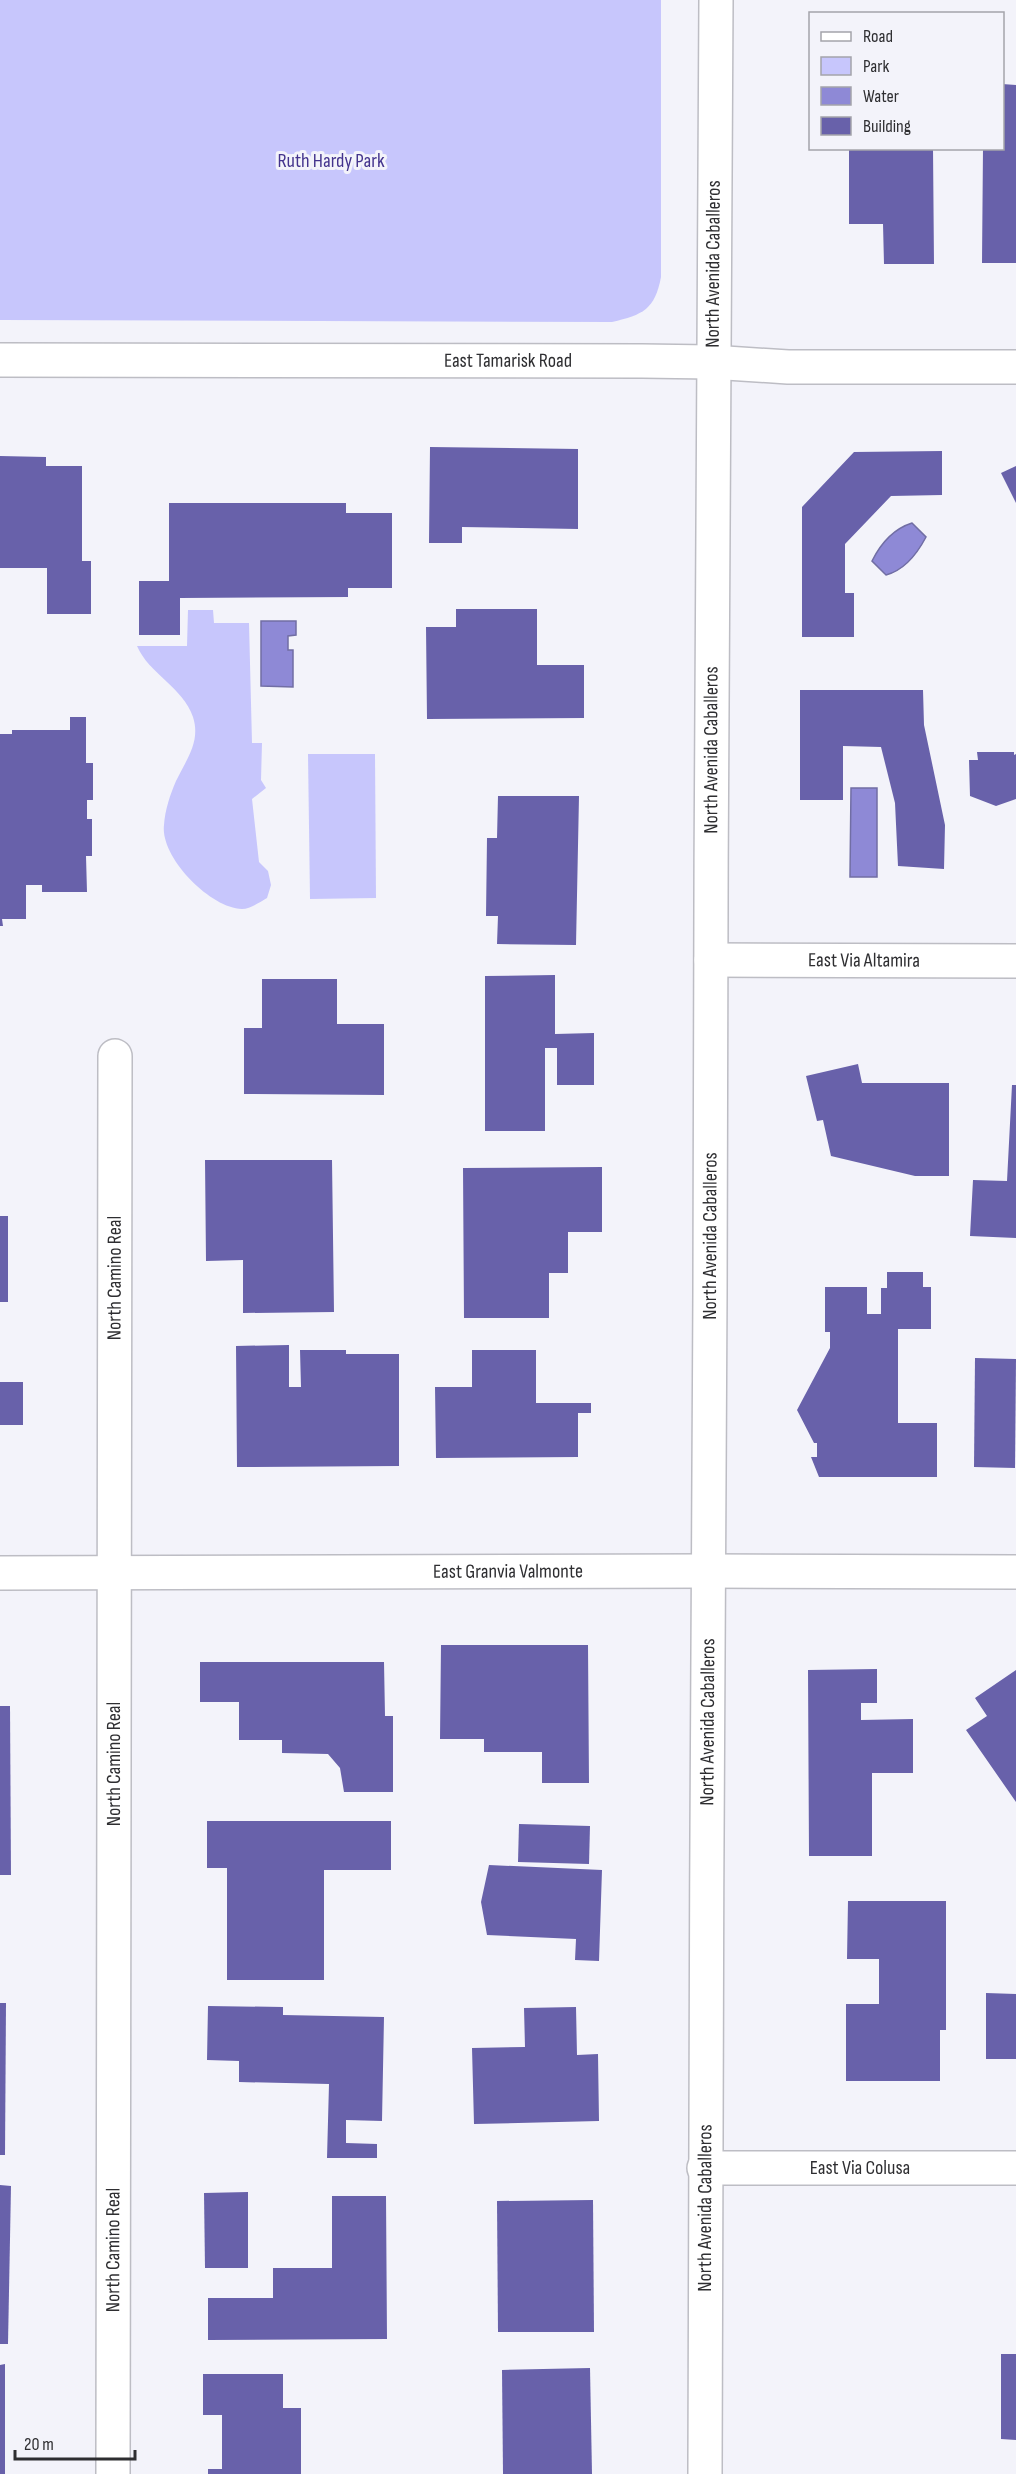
<svg xmlns="http://www.w3.org/2000/svg" width="1016" height="2474" font-family="'Sofia Sans Condensed',sans-serif">
<rect width="100%" height="100%" fill="#f3f3fa"/>
<g fill="#c7c6fc">
<path d="M0 0H661V277C655 309 643 315 612 322L0 320Z"/>
<path d="M188 610H213L214 623H249L252 743H262L261 780 266 788 252 799 259 862 268 871 271 885 267 898C260 902 250 909 242 909 210 908 160 857 164 825 165 810 170 795 176 781 186 760 201 742 193 717 183 687 149 674 137 646H187Z"/>
<polygon points="308,754 375,754 376,898 310,899"/>
</g>
<g fill="#8e89d6" stroke="#716ea4" stroke-width="1.5">
<path d="M912 523 926 537C917 554 905 570 886 575L872 561C881 543 893 529 912 523Z"/>
<polygon points="261,621 296,621 296,635 288,636 288,650 293,650 293,687 261,686"/>
<polygon points="851,788 877,788 877,877 850,877"/>
</g>
<g fill="#6861aa">
<polygon points="1002,84 1016,85 1016,263 982,263 983,148 1002,148"/>
<polygon points="849,148 933,148 934,264 884,264 883,224 849,224"/>
<polygon points="430,447 578,449 578,529 462,527 462,543 429,543"/>
<polygon points="942,451 942,495 891,496 845,544 845,593 854,593 854,637 802,637 802,507 854,452"/>
<polygon points="0,456 46,457 46,466 82,466 82,561 91,561 91,614 47,614 47,568 0,568"/>
<polygon points="1016,466 1016,503 1001,473"/>
<polygon points="169,503 346,503 346,513 392,513 392,588 348,588 348,597 180,598 180,635 139,635 139,581 169,581"/>
<polygon points="456,609 537,609 537,665 584,665 584,718 427,719 426,627 456,627"/>
<polygon points="800,690 923,690 924,725 945,825 944,869 898,866 895,803 881,747 843,746 843,800 800,800"/>
<polygon points="70,717 86,717 86,763 93,763 93,800 87,800 87,819 92,819 92,856 86,856 87,892 42,892 42,885 26,885 26,919 2,919 3,926 0,926 0,734 12,734 12,730 70,730"/>
<polygon points="977,752 1014,752 1014,755 1016,754 1016,799 996,806 970,796 969,760 978,760"/>
<polygon points="498,796 579,796 576,945 497,944 498,916 486,916 487,838 497,838"/>
<polygon points="555,975 555,1034 594,1033 594,1085 557,1085 557,1048 545,1048 545,1131 485,1131 485,976"/>
<polygon points="262,979 337,979 337,1024 384,1024 384,1095 244,1094 244,1028 262,1028"/>
<polygon points="858,1064 862,1083 949,1083 949,1176 915,1176 831,1156 823,1120 817,1121 806,1076"/>
<polygon points="1012,1085 1016,1085 1016,1238 970,1236 973,1180 1007,1181"/>
<polygon points="205,1160 332,1160 334,1312 243,1313 243,1260 206,1261"/>
<polygon points="602,1167 602,1232 568,1232 568,1273 549,1273 549,1318 464,1318 463,1168"/>
<rect x="0" y="1216" width="8" height="86"/>
<polygon points="887,1272 923,1272 923,1287 931,1287 931,1329 898,1329 898,1423 937,1423 937,1477 819,1477 811,1457 817,1457 817,1443 814,1443 797,1410 830,1348 830,1332 825,1332 825,1287 867,1287 867,1314 881,1314 881,1288 887,1288"/>
<polygon points="289,1345 289,1387 301,1387 300,1350 346,1350 346,1354 399,1354 399,1466 237,1467 236,1346"/>
<polygon points="472,1350 536,1350 536,1403 591,1403 591,1413 578,1413 578,1457 436,1458 435,1387 472,1387"/>
<polygon points="975,1358 1016,1359 1015,1468 974,1467"/>
<rect x="0" y="1382" width="23" height="43"/>
<polygon points="441,1645 588,1645 589,1783 542,1783 542,1752 484,1752 484,1739 440,1739"/>
<polygon points="200,1662 384,1662 385,1716 393,1716 393,1792 344,1792 340,1768 328,1754 282,1753 282,1740 239,1740 239,1702 200,1702"/>
<polygon points="877,1669 877,1703 861,1703 861,1720 913,1719 913,1773 872,1773 872,1856 809,1856 808,1670"/>
<polygon points="1016,1670 1016,1802 966,1730 987,1716 975,1698"/>
<polygon points="0,1706 10,1706 11,1875 0,1875"/>
<polygon points="207,1821 391,1821 391,1870 324,1870 324,1980 227,1980 227,1868 207,1868"/>
<polygon points="519,1824 590,1826 589,1864 518,1862"/>
<polygon points="489,1865 602,1870 599,1961 575,1960 576,1939 487,1935 481,1902"/>
<polygon points="848,1901 946,1901 946,2030 940,2030 940,2081 846,2081 846,2004 879,2004 879,1959 847,1959"/>
<polygon points="986,1993 1016,1994 1016,2059 986,2059"/>
<polygon points="0,2003 6,2003 5,2155 0,2155"/>
<polygon points="208,2006 283,2007 283,2015 384,2017 382,2121 346,2120 346,2143 377,2144 377,2158 327,2158 329,2084 239,2082 239,2061 207,2060"/>
<polygon points="576,2007 577,2055 598,2054 599,2121 474,2124 472,2048 525,2047 524,2008"/>
<polygon points="0,2185 11,2186 8,2344 0,2344"/>
<polygon points="248,2192 248,2268 205,2268 204,2193"/>
<polygon points="332,2196 386,2196 387,2339 208,2340 208,2298 273,2298 273,2268 332,2268"/>
<polygon points="593,2200 594,2332 498,2332 497,2201"/>
<polygon points="1001,2354 1016,2354 1016,2440 1001,2439"/>
<polygon points="5,2364 5,2474 0,2474 0,2365"/>
<polygon points="590,2368 592,2474 503,2474 502,2370"/>
<polygon points="203,2374 283,2374 283,2408 301,2408 301,2474 208,2474 208,2469 222,2469 222,2415 203,2415"/>
</g>
<g fill="none" stroke-linecap="round" stroke-linejoin="round">
<g stroke="#bdbdc4" stroke-width="36">
<g id="minor">
<path id="s1" d="M0 360 642 361 711 362 788 367H1016"/>
<path id="s2" d="M711 960 1016 961"/>
<path id="s3" d="M0 1573 709 1571 1016 1572"/>
<path id="s4" d="M704 2168H1016"/>
<path id="s5" d="M113 2474 115 1056"/>
<path id="s6" d="M705 2474C704 2080 709 1687 710 1293 712 862 710 431 716 0"/>
</g>
</g>
<use href="#minor" stroke="#fff" stroke-width="33"/>
</g>
<g text-anchor="middle" dominant-baseline="central" stroke-width="6" stroke-linejoin="round" paint-order="stroke">
<g font-size="20" fill="#43338d" stroke="#f3f3fa">
<text x="331" y="161">Ruth Hardy Park</text>
</g>
<g font-size="20" fill="#2e2e31" stroke="#f3f3fa">
<text stroke="none"><textPath href="#s6" startOffset="2210">North Avenida Caballeros</textPath></text>
<text stroke="none"><textPath href="#s1" startOffset="508">East Tamarisk Road</textPath></text>
<text stroke="none"><textPath href="#s6" startOffset="1724">North Avenida Caballeros</textPath></text>
<text stroke="none"><textPath href="#s2" startOffset="153">East Via Altamira</textPath></text>
<text stroke="none"><textPath href="#s6" startOffset="1238">North Avenida Caballeros</textPath></text>
<text stroke="none"><textPath href="#s5" startOffset="1196">North Camino Real</textPath></text>
<text stroke="none"><textPath href="#s3" startOffset="508">East Granvia Valmonte</textPath></text>
<text stroke="none"><textPath href="#s6" startOffset="752">North Avenida Caballeros</textPath></text>
<text stroke="none"><textPath href="#s5" startOffset="710">North Camino Real</textPath></text>
<text stroke="none"><textPath href="#s4" startOffset="156">East Via Colusa</textPath></text>
<text stroke="none"><textPath href="#s6" startOffset="266">North Avenida Caballeros</textPath></text>
<text stroke="none"><textPath href="#s5" startOffset="224">North Camino Real</textPath></text>
</g>
</g>
<rect x="809" y="12" width="195" height="138" fill="#f3f3fa" stroke="#a4a4aa" stroke-width="1.5"/>
<rect x="821" y="32" width="30" height="9" fill="#ffffff" stroke="#a4a4aa" stroke-width="1.5"/>
<text x="863" y="42" font-size="18" fill="#2e2e31">Road</text>
<rect x="821" y="57" width="30" height="18" fill="#c7c6fc" stroke="#a4a4aa" stroke-width="1.5"/>
<text x="863" y="72" font-size="18" fill="#2e2e31">Park</text>
<rect x="821" y="87" width="30" height="18" fill="#8e89d6" stroke="#a4a4aa" stroke-width="1.5"/>
<text x="863" y="102" font-size="18" fill="#2e2e31">Water</text>
<rect x="821" y="117" width="30" height="18" fill="#6861aa" stroke="#a4a4aa" stroke-width="1.5"/>
<text x="863" y="132" font-size="18" fill="#2e2e31">Building</text>
<path d="M15 2450v9h120v-9" fill="none" stroke="#2e2e31" stroke-width="3"/>
<text x="24" y="2450" font-size="18" fill="#2e2e31" stroke="#f3f3fa" stroke-width="4.5" paint-order="stroke">20 m</text>
</svg>
